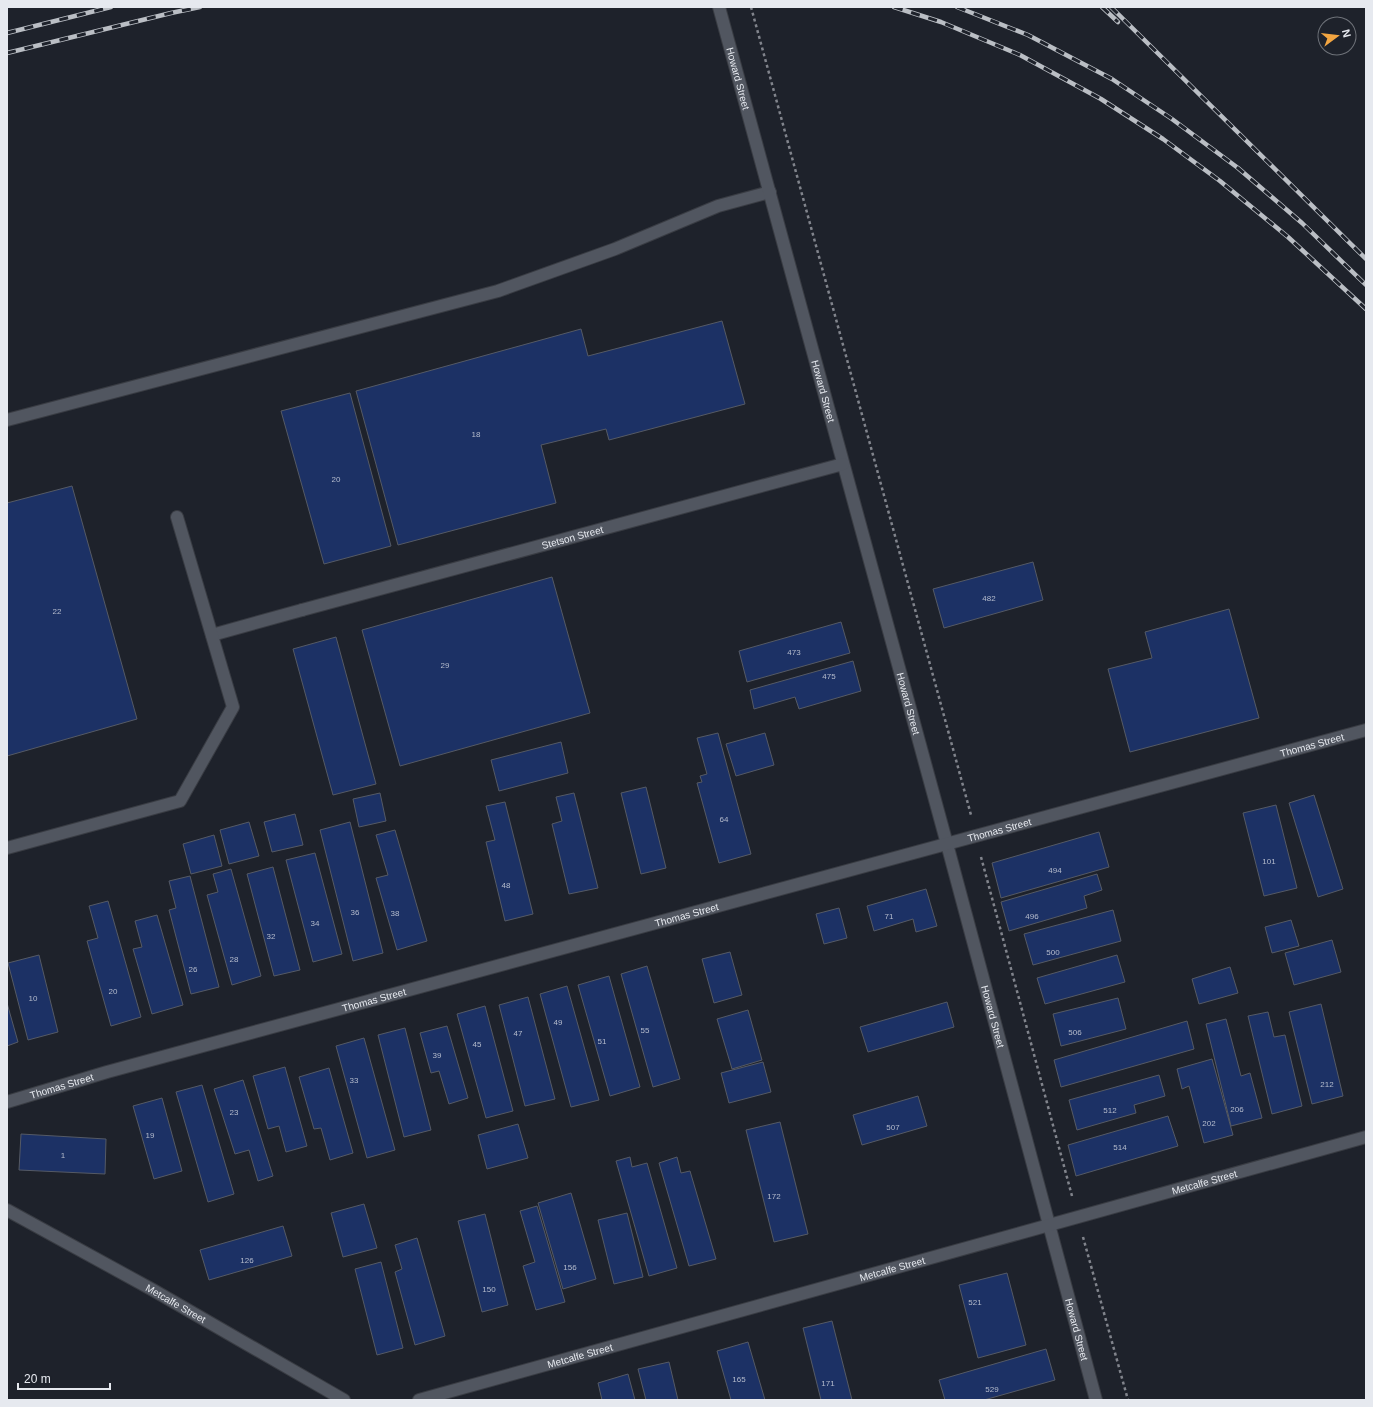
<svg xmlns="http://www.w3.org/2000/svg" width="1373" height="1407" font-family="Arial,sans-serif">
<rect width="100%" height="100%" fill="#1e222b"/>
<g fill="#1c3165" stroke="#555a65">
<polygon points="722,321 745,404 609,440 606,429 541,445 556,503 398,545 356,391 581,329 588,356"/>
<polygon points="350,393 391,546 324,564 281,411"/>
<polygon points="72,486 137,719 7,756 7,503"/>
<polygon points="1033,562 1043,600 944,628 933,589"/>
<polygon points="552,577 590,713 400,766 362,630"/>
<polygon points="1229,609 1259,718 1130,752 1108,669 1152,658 1145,632"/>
<polygon points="841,622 850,653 747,682 739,651"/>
<polygon points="336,637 376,784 333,795 293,649"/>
<polygon points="853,661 861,691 799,709 795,697 754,709 750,690"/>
<polygon points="718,733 751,854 719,863 697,783 702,782 700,776 707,774 697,738"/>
<polygon points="765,733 774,765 736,776 726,744"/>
<polygon points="561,742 568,773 499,791 491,760"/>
<polygon points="646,787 666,868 641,874 621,793"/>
<polygon points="380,793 386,821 359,827 353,799"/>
<polygon points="574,793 598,888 569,894 552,824 562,821 556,797"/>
<polygon points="1314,795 1343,889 1318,897 1289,803"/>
<polygon points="505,802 533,914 505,921 486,842 495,840 486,806"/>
<polygon points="1276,805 1297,888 1264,896 1243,813"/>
<polygon points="295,814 303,845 272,852 264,822"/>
<polygon points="249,822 259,856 229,864 220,830"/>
<polygon points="350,822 383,953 353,961 320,830"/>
<polygon points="395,830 427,941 397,950 376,878 388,875 376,835"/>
<polygon points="1099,832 1109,867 1001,898 992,863"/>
<polygon points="214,835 222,866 191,874 183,844"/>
<polygon points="315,853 342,954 313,962 286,860"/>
<polygon points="273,867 300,970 274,976 247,874"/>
<polygon points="231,869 261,976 232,985 207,895 218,892 213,874"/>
<polygon points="1097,874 1102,890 1084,896 1087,908 1009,931 1001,902"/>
<polygon points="190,876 219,987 191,994 169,910 176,908 169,881"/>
<polygon points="926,889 937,926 916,932 913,919 874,931 867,906"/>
<polygon points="108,901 141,1017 111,1026 87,941 98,938 89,906"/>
<polygon points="839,908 847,938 824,944 816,914"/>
<polygon points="1113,910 1121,941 1033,965 1024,934"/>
<polygon points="157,915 183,1005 152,1014 133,949 142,947 135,921"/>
<polygon points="1291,920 1299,946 1272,953 1265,927"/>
<polygon points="1332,940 1341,972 1294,985 1285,953"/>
<polygon points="730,952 742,995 714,1003 702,959"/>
<polygon points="39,955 58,1032 28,1040 8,963"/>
<polygon points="1117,955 1125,982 1045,1004 1037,978"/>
<polygon points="647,966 680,1079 653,1087 621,974"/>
<polygon points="1230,967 1238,993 1199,1004 1192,979"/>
<polygon points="609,976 640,1087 610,1096 578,985"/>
<polygon points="567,986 599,1100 571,1107 540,994"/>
<polygon points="528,997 555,1099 525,1106 499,1005"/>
<polygon points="1118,998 1126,1029 1061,1046 1053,1014"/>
<polygon points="947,1002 954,1027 868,1052 860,1027"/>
<polygon points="7,1003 18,1042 7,1046"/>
<polygon points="1321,1004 1343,1096 1312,1104 1289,1012"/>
<polygon points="485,1006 513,1111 486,1118 457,1014"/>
<polygon points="748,1010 762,1060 732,1069 717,1019"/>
<polygon points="1268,1012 1274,1037 1285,1035 1302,1106 1272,1114 1248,1016"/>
<polygon points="1226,1019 1241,1076 1250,1073 1262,1118 1231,1126 1206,1024"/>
<polygon points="1187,1021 1194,1049 1061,1087 1054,1060"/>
<polygon points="447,1026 468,1098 449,1104 439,1071 431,1073 420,1033"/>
<polygon points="405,1028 431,1130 404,1137 378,1035"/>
<polygon points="364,1038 395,1150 367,1158 336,1046"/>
<polygon points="1212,1059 1233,1135 1204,1143 1189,1086 1182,1089 1177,1069"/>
<polygon points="763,1062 771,1092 729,1103 721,1073"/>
<polygon points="285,1067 307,1146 286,1152 279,1126 268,1129 253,1076"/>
<polygon points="329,1068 353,1153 330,1160 321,1128 314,1129 299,1077"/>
<polygon points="1159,1075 1165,1096 1134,1105 1136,1113 1077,1130 1069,1100"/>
<polygon points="243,1080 273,1176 258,1181 249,1150 235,1154 214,1089"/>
<polygon points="202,1085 234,1194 208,1202 176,1092"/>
<polygon points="918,1096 927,1126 862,1145 853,1115"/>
<polygon points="162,1098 182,1171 154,1179 133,1106"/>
<polygon points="1168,1116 1178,1146 1076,1176 1068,1145"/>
<polygon points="780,1122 808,1234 774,1242 746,1130"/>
<polygon points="518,1124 528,1158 487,1169 478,1135"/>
<polygon points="21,1134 106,1139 105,1174 19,1170"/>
<polygon points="630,1157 632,1167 647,1163 677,1268 649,1276 616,1161"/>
<polygon points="677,1157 681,1173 690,1171 716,1259 689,1266 659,1163"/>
<polygon points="571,1193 596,1279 563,1289 538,1203"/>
<polygon points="364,1204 377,1248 343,1257 331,1213"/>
<polygon points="537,1206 565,1302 536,1310 523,1266 535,1262 520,1211"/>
<polygon points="627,1213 643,1277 614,1284 598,1220"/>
<polygon points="485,1214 508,1305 482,1312 458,1221"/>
<polygon points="283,1226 292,1256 209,1280 200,1250"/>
<polygon points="417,1238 445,1336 415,1345 395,1272 402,1269 395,1245"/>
<polygon points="381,1262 403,1348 377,1355 355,1269"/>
<polygon points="1007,1273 1026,1345 978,1358 959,1285"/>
<polygon points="832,1321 852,1400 821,1400 803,1328"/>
<polygon points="748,1342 765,1400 731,1400 717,1351"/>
<polygon points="1046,1349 1055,1380 984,1400 945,1400 939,1380"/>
<polygon points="669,1362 678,1400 646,1400 638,1369"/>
<polygon points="628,1374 635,1400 602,1400 598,1383"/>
</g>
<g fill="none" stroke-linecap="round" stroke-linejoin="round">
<g stroke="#393c43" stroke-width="14">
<g id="lane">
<polyline points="7,420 498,291 615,249 718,206 770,192"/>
<polyline points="212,635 302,610"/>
<polyline points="7,848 180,801 233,707 177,517"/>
</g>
</g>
<g stroke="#393c43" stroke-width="14">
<g id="street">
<path id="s1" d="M719 7 947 844 1096 1400"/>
<path id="s2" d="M302 610 843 464"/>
<path id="s3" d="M7 1102 107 1072 1366 730"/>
<path id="s4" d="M7 1210 153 1290 344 1400"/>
<path id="s5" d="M419 1400 1366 1137"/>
</g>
</g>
<g stroke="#81848c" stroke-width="2.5" stroke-dasharray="3 3" stroke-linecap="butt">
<polyline points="751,7 971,815"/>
<polyline points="981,857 1072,1196"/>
<polyline points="1083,1237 1128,1400"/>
</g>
<use href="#lane" stroke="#515660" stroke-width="12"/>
<use href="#street" stroke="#515660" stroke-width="12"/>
<g stroke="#babec4" stroke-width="4.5">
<g id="rail">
<polyline points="894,7 941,22 1020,55 1101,99 1163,139 1220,181 1288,237 1366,309"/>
<polyline points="957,7 1028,35 1112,79 1172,119 1238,168 1302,223 1366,285"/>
<polyline points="1102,7 1118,22"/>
<polyline points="1111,7 1366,259"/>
<polyline points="7,33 111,7"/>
<polyline points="7,53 171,13 200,7"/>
</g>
</g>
<use href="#rail" stroke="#1e222b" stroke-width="3" stroke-dasharray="9" stroke-linecap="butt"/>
</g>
<g text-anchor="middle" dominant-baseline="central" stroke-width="4" stroke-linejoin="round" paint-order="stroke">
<g font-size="8" fill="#b4bbcc">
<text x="476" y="434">18</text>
<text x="336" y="479">20</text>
<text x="989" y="598">482</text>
<text x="57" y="611">22</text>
<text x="794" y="652">473</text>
<text x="445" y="665">29</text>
<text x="829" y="676">475</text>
<text x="724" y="819">64</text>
<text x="1269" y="861">101</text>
<text x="1055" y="870">494</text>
<text x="506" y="885">48</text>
<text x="355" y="912">36</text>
<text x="395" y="913">38</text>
<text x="889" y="916">71</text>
<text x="1032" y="916">496</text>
<text x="315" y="923">34</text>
<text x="271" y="936">32</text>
<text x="1053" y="952">500</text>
<text x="234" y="959">28</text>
<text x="193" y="969">26</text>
<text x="113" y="991">20</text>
<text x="33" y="998">10</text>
<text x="558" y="1022">49</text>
<text x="645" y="1030">55</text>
<text x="1075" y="1032">506</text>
<text x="518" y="1033">47</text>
<text x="602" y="1041">51</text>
<text x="477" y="1044">45</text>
<text x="437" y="1055">39</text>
<text x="354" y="1080">33</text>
<text x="1327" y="1084">212</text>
<text x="1237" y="1109">206</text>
<text x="1110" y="1110">512</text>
<text x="234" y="1112">23</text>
<text x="1209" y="1123">202</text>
<text x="893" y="1127">507</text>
<text x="150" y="1135">19</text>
<text x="1120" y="1147">514</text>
<text x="63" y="1155">1</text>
<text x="774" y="1196">172</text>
<text x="247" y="1260">126</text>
<text x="570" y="1267">156</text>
<text x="489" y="1289">150</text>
<text x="975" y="1302">521</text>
<text x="739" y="1379">165</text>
<text x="828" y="1383">171</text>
<text x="992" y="1389">529</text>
</g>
<g font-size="10" fill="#e6e9ef" stroke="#1e222b">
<text stroke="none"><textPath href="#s1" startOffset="74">Howard Street</textPath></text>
<text stroke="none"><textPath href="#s1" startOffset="398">Howard Street</textPath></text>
<text stroke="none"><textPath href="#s2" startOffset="280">Stetson Street</textPath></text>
<text stroke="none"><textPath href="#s1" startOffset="722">Howard Street</textPath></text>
<text stroke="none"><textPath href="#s3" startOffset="1353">Thomas Street</textPath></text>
<text stroke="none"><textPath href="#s3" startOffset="1029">Thomas Street</textPath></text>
<text stroke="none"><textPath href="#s3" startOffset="705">Thomas Street</textPath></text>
<text stroke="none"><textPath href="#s3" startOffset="381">Thomas Street</textPath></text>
<text stroke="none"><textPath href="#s1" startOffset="1046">Howard Street</textPath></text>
<text stroke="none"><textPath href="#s3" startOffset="57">Thomas Street</textPath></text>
<text stroke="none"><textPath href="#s5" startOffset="815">Metcalfe Street</textPath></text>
<text stroke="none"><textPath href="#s5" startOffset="491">Metcalfe Street</textPath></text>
<text stroke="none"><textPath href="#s4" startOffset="193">Metcalfe Street</textPath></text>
<text stroke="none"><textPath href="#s1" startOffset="1370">Howard Street</textPath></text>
<text stroke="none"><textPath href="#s5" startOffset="167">Metcalfe Street</textPath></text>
</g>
</g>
<rect width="1373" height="1407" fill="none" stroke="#e6e9ef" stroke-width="16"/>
<g transform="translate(1337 36) rotate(75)"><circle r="19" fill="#1e222b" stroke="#6e7279"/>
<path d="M0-3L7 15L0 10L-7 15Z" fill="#f2a541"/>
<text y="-6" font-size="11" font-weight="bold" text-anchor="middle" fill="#e6e9ef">N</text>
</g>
<path d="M18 1383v6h92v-6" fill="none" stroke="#e6e9ef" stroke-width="2"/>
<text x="24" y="1383" font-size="12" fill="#e6e9ef" stroke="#1e222b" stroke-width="3" paint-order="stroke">20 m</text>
</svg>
